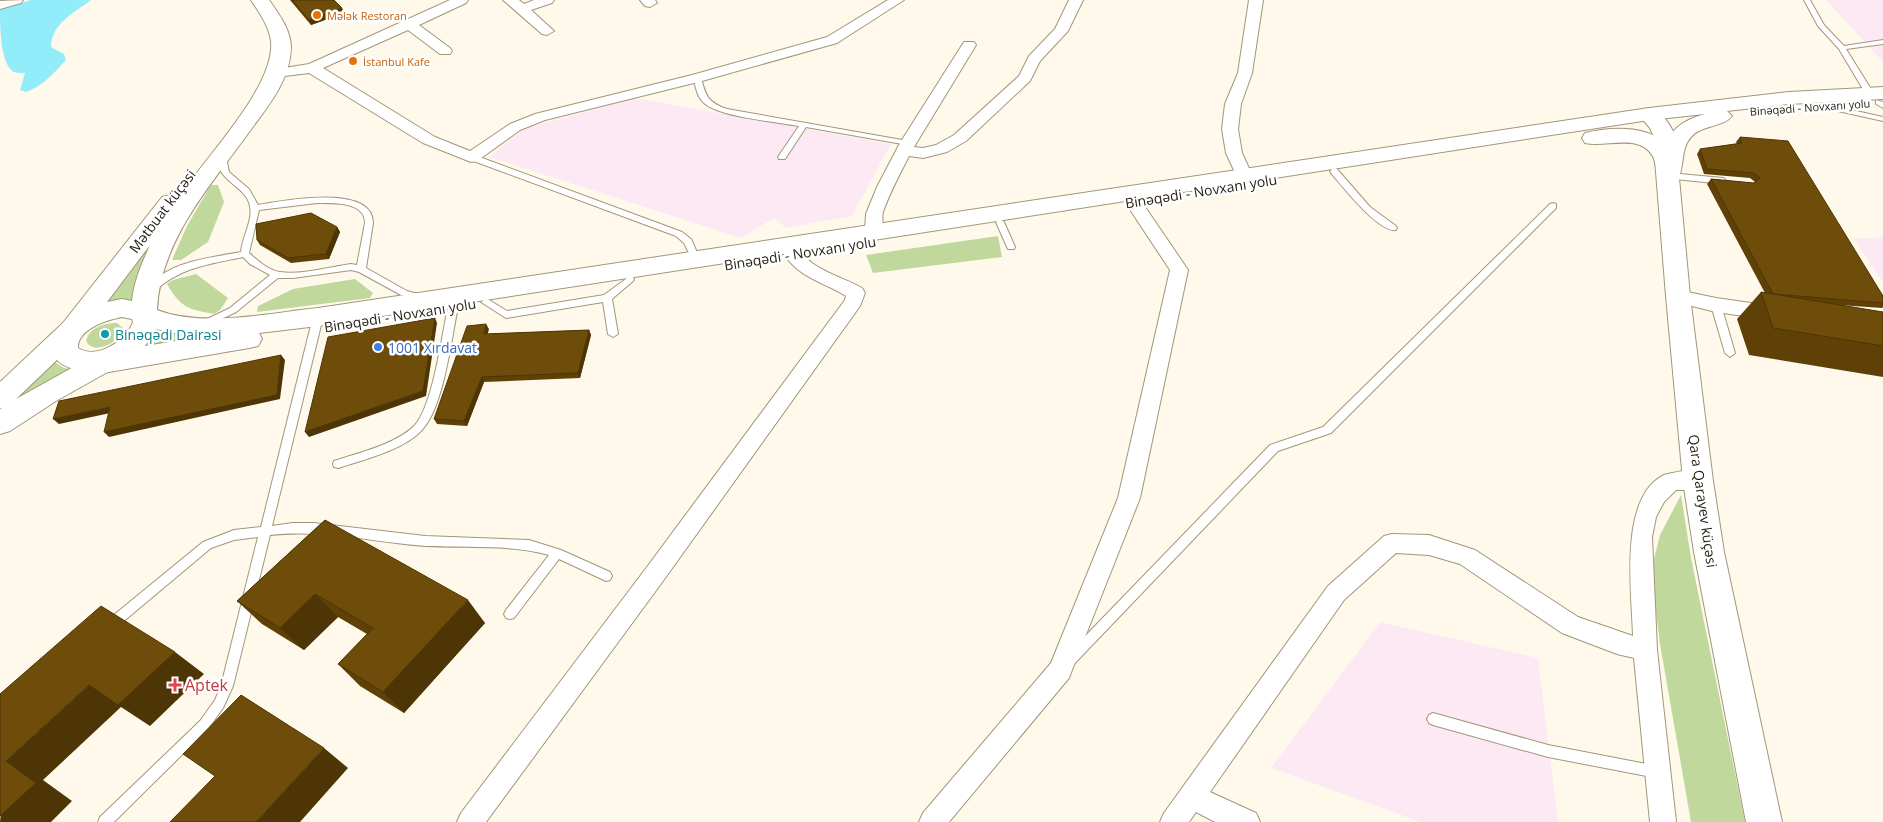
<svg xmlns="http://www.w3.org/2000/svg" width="1883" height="822" font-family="'Open Sans',sans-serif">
<rect width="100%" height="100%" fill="#fff9ec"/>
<g fill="#fde9f3">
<polygon points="1826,0 1883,0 1883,62 1829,3"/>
<polygon points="635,98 891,144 852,216 786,228 774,218 741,238 489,157 523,129"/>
<polygon points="1883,237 1883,282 1854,239"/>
<polygon points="1380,622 1538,658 1558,822 1421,822 1271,768"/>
</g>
<g fill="#c0d89c">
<polygon points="211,185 218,185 224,202 208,242 181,260 172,260 187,226"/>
<polygon points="160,230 134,303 102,307"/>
<polygon points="998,236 1002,257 873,273 866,255"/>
<path d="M196 274 228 298 220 310 214 314C188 309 181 308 167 284L173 280Z"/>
<polygon points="355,279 373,293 370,298 257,312 258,306 293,289"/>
<path d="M117 323 123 328C122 342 91 357 86 340 91 327 104 323 117 323Z"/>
<polygon points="155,329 190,334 269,329 141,348 151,337"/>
<polygon points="53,361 64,368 75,369 0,416 0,406"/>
<polygon points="1681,495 1691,558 1745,822 1691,822 1660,644 1651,571 1660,535"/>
</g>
<path fill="#92ecfa" d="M31 0H91C74 13 52 23 51 47L64 54 66 60C54 73 43 86 26 92L20 90 25 73C22 73 17 73 14 72 0 64 0 26 0 10Z"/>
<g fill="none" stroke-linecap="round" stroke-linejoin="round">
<g stroke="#a39678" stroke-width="2">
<g id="lane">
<polygon points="1804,0 1810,0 1824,25 1844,46 1883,40 1883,44 1846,49 1874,94 1873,96 1867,96 1839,49 1818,26"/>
<path d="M694 76H697L701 78C706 97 708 102 727 109L908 141 912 143 908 145 806 127 785 159H779L778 157 799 126C777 122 719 117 704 103 697 97 696 87 693 78Z"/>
<polygon points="1876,100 1883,102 1883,108 1876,104"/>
<polygon points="1820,103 1883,117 1883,121 1820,107"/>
<path d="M219 152H225L229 172 249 189 258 205C281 201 373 183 373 223L366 268 407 291 425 296 427 298 425 300 422 301 401 295 359 272 351 270 293 278H278L236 312 209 325H203L201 323 203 321 230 308 270 275 250 264 243 257C211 264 181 267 156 290H150L148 288C168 261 210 258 241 252 242 237 253 221 250 206 246 184 211 181 219 152ZM317 203C332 203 365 201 365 223L357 265 351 264C330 267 301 275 280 272 269 271 257 260 249 253L259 210Z"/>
<polygon points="468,155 474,155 682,232 691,239 700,259 699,261 693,261 684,243 676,236 468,159"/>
<path d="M1334 168 1337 169 1370 207 1396 226 1397 228 1396 230C1379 233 1342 186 1331 173L1330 171Z"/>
<polygon points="1669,173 1723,178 1727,181 1723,184 1666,178 1666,174"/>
<polygon points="1553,203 1556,204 1556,208 1331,433 1278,451 1075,663 1071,665 1067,663 1065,659 1067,655 1270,445 1323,427 1550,204"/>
<polygon points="1000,219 1004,222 1015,247 1014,249 1008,249 1007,247 996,222"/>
<polygon points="630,276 633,277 634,279 633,281 612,299 618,334 613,337 608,334 603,302 506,318 481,302 486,299 489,300 507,311 604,295"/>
<polygon points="1716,302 1721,305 1735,353 1730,357 1725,353 1711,305"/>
<path d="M453 304 458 307C451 339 444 408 421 431 403 450 363 460 338 468L334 467 333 464 334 461C358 453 397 444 415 425 433 405 442 335 448 307Z"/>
<path d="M318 314 323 317 272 526 292 523H314L425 536 529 540 561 550 610 572 612 576 610 580 606 581 559 559 514 618 510 619 506 618 504 614 506 610 549 555C510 544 467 548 426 546 373 542 323 529 270 535L233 686 223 708 208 729 114 822H98L100 817 200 721 215 700 221 686 258 537 234 540 211 548 112 631 108 632 104 631 102 627 104 623 203 542 234 530 261 527 313 317Z"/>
<polygon points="1433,713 1548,745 1657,766 1662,767 1663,772 1662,777 1657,778 1548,757 1433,725 1429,723 1427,719 1429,715"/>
</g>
</g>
<g stroke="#a39678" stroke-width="2">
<g id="street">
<polygon points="23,0 21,3 0,9 0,1"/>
<polygon points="450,0 468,0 466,3 419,25 450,48 452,51 450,54 440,54 408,30 323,68 435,137 470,151 510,124 535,114 692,75 827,37 888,0 904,0 837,43 702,81 545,120 520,130 477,161 471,162 423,143 309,73 277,77 272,76 270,73 272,70 309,64"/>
<polygon points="503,0 519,0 524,4 534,0 554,0 552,3 531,10 554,31 547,35 542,34"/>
<polygon points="640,0 655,0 657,3 650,7 645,6"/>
<path d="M1069 0H1083L1068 31 1040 61 1030 81 966 141 947 152 923 158 909 156C900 174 890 192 883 212 881 219 885 228 880 235L874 237 868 235 865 231 866 214 877 187 900 143 964 42H974L976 45 914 147 923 148 936 145 954 135 1019 76 1029 56 1055 29Z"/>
<polygon points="1249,0 1263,0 1252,73 1241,104 1238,129 1242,153 1252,175 1250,179 1244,180 1238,179 1226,153 1222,129 1225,104 1238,73"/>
<polygon points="1133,197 1139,198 1188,270 1140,498 1072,670 1069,678 949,822 919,822 923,813 1051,663 1118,498 1170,270 1125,202 1127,198"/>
<path d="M793 248C801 250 805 258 812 263 827 274 846 279 862 288L865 293 860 306 663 581 486 822H457L461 813 647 567 845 300 846 296C824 282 799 278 784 254L787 250Z"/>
<polygon points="1678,290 1716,298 1772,306 1779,308 1781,313 1779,318 1772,320 1716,312 1672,301 1669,296 1672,291"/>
<path d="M1683 471 1705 475 1709 481 1705 487 1698 490H1676L1664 502 1656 517 1652 537 1657 650 1676 822H1650L1634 658 1617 654 1562 633 1460 564 1429 555 1396 553 1344 600 1210 792 1256 813 1260 822H1215L1196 812 1189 822H1160L1164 813 1328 586 1384 536 1392 534 1429 535 1475 550 1578 617 1633 636C1632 593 1618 498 1664 475 1670 473 1677 472 1683 471Z"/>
</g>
</g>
<g stroke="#a39678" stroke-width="2">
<g id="secondary">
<path d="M1649 108C1662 111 1669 123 1675 135L1690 296 1713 481 1724 552 1782 822H1746L1694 552 1683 481 1666 296 1653 135 1650 128 1638 114 1642 110Z"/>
<polygon points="73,320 82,322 86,329 82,336 16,399 111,346 120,343 129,346 133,353 129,360 56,401 10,431 0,434 0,409 2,408 0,408 0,382 64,322"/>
</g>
</g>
<g stroke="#a39678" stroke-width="2">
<path id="primary" d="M251 0H269C279 14 291 30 291 48 290 79 270 104 252 128 213 183 160 239 157 310 204 328 269 313 318 308L1649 108 1789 92 1883 87V99L1789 104 1727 111 1732 116C1724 127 1701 125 1691 137 1680 149 1685 168 1677 181L1669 183 1661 181C1656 173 1657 163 1652 155 1638 133 1605 148 1585 143L1582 138 1585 133C1610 127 1645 125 1665 143 1674 126 1687 119 1705 114L1649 120 318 326 259 333 262 339 258 346 249 348 103 373C74 371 37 366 59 328L162 197 170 195 179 197C204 159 276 86 271 41 269 26 259 12 251 0ZM150 245C142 263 134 281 132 301L122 299 107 302ZM122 317 132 319 133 322C126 341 97 360 78 348 77 329 107 320 122 317ZM156 329 183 335 207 336 145 346Z"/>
</g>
<use href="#lane" fill="#fff" fill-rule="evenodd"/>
<use href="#street" fill="#fff" fill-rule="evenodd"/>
<use href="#secondary" fill="#fff" fill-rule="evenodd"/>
<use href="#primary" fill="#fff" fill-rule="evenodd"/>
</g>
<g fill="#5f4108">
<polygon points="290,0 334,0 342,8 344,13 311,25"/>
<polygon points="1740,137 1883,296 1883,307 1882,308 1839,305 1883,312 1883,377 1749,355 1737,319 1761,292 1765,293 1707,184 1711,179 1754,183 1755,182 1750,178 1704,174 1697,154 1700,149 1737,144 1736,142"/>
<polygon points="337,227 340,232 329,259 291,263 260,245 257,240"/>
<polygon points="489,329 487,334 589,330 591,335 580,378 484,382 467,426 437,424 434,419"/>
<polygon points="325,520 485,623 404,713 360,686 338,664 367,634 338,617 304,650 262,624 237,601"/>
</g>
<g fill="#4d3506">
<polygon points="342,8 344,13 311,25 309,20"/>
<polygon points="337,227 340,232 329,259 326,254"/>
<polygon points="435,318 437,323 426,396 309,437 305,432"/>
<polygon points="486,324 489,329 486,339 484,334"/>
<polygon points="589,330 591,335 580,378 578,373"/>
<polygon points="281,355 285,360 280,399 109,437 104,432"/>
<polygon points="482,377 484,382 467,426 464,421"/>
<polygon points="110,407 115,412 59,424 53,419"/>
<polygon points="315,594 338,617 304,650 280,628"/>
<polygon points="468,600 485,623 404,713 383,692"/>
<polygon points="175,652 204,674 150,726 121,707 43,780 72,801 51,822 0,822 6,761 89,685"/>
<polygon points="324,748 348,768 300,822 256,822"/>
</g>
<g fill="#6e4c09" stroke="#4d3506">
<polygon points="292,0 334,0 342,8 309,20"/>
<polygon points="1740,137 1788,141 1883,296 1883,303 1773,294 1711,179 1754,183 1760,178 1754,173 1707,169 1700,149 1742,143"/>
<polygon points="311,213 337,227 326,254 288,258 257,240 256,224"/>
<polygon points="1761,292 1883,312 1883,346 1773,328"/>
<polygon points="435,318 423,391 305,432 328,337"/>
<polygon points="486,324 484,334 589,330 578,373 482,377 464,421 434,419 467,326"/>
<polygon points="281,355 277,395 104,432 110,407 53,419 59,401"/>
<polygon points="325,520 468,600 383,692 338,664 373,628 315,594 280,628 237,601"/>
<polygon points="101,606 175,652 118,705 89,685 6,761 36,783 0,816 0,694"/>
<polygon points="241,695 324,748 256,822 170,822 215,776 183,754"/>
</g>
<g fill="#e8710a" stroke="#fff" stroke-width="2">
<circle cx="317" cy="15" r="5"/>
<circle cx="353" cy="61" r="5"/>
</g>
<circle fill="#0f9aa8" stroke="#fff" stroke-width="2" cx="105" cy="334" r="5"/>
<circle fill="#3f7fe0" stroke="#fff" stroke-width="2" cx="378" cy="347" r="5"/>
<path fill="#e0444e" stroke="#fff" stroke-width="2" d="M172.5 677.5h5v5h5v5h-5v5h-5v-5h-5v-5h5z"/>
<g text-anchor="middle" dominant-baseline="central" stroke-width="5" stroke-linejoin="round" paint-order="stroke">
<g font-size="11" fill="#c56008" stroke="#fff" text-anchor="start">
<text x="327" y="15">Mələk Restoran</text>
<text x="363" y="61">İstanbul Kafe</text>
</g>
<g font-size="11" fill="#282317" stroke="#fff">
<text transform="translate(1810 107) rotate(-4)">Binəqədi - Novxanı yolu</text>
</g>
<g font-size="14" fill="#282317" stroke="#fff">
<text transform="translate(1201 191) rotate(-9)">Binəqədi - Novxanı yolu</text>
<text transform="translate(162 211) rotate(-53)">Mətbuat küçəsi</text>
<text transform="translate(800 253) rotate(-9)">Binəqədi - Novxanı yolu</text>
<text transform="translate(400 315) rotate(-9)">Binəqədi - Novxanı yolu</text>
<text transform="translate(1703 501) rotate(82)">Qara Qarayev küçəsi</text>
</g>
<g font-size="14" fill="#0d838f" stroke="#fff" text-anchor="start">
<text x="115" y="334">Binəqədi Dairəsi</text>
</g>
<g font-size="14" fill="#366cbe" stroke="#fff" text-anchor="start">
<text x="388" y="347">1001 Xırdavat</text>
</g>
<g font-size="16" fill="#be3a42" stroke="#fff" text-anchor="start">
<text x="185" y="685">Aptek</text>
</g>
</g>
</svg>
